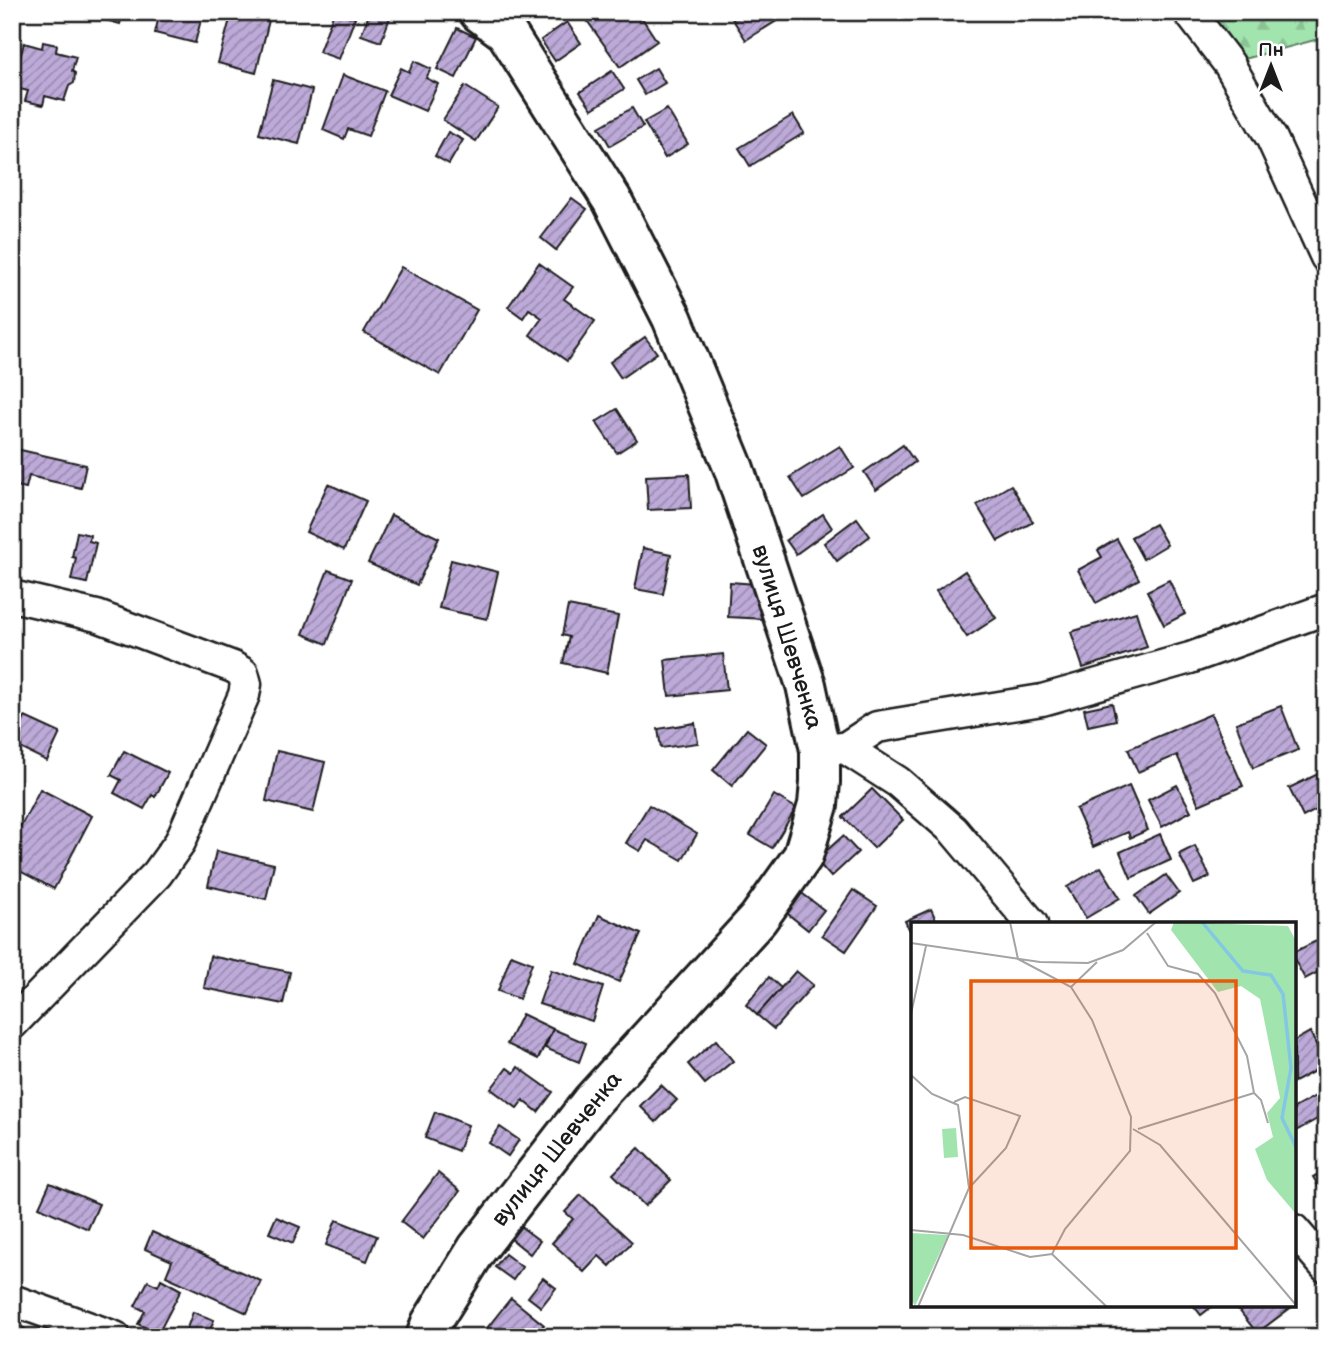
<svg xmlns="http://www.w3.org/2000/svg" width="1338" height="1349" font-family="'Balsamiq Sans',sans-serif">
<defs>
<pattern id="forest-firs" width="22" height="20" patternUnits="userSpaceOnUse" patternTransform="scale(1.75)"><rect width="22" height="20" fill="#a2e4ae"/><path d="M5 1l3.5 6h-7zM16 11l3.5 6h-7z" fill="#8bc395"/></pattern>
<pattern id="building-hatch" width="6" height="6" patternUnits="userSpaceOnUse" patternTransform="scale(1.75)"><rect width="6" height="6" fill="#bdaad9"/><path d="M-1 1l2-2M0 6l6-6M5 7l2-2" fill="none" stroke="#998aaf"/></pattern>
</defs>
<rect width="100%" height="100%" fill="#fff"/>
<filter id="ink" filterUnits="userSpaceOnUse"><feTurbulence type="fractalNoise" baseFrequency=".0143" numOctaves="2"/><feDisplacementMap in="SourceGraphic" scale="14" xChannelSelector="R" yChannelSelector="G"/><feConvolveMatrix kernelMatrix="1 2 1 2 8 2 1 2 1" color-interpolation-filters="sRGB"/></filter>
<g filter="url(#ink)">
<polygon fill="url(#forest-firs)" stroke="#5f8065" stroke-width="2" points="1206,12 1326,12 1326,37 1244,59"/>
<g fill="url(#building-hatch)" stroke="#1c1c1c" stroke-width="2">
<polygon points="101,12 123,12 120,24 99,18"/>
<polygon points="160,12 189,12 202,16 195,43 155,33"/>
<polygon points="232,12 271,12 256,73 218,63"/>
<polygon points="334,12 355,18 339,59 319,52"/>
<polygon points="370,12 392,12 381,42 361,35"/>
<polygon points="581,12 638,12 657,41 620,67"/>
<polygon points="728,12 791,12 746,40"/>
<polygon points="567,22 581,43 555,61 541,40"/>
<polygon points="457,28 476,37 456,78 437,69"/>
<polygon points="43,42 57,45 56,52 76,57 72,71 75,73 74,83 69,86 64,101 45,96 43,105 25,101 28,91 12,87 15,75 12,68 14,61 19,61 24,43 42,48"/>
<polygon points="414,61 431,69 426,78 438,84 425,111 388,95 401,68 409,72"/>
<polygon points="656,68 665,83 645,95 636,80"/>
<polygon points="612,71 624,89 592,109 580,92"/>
<polygon points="343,75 385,91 368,136 348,129 344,139 323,130"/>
<polygon points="273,80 312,90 299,144 259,134"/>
<polygon points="465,86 498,107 476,141 443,120"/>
<polygon points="632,108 643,127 610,146 599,127"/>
<polygon points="667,109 688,144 665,158 644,122"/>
<polygon points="793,115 804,133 750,166 739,148"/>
<polygon points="448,132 463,140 449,164 435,156"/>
<polygon points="572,198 587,209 556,250 541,238"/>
<polygon points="539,263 573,287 564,299 595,321 567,361 530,335 542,318 529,309 523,318 508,307"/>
<polygon points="401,267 477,310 440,375 364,332"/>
<polygon points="645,337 657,353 621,378 610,362"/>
<polygon points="617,409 637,440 617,453 596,422"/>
<polygon points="903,445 915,462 876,490 864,472"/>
<polygon points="840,446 854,468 804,499 790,477"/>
<polygon points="12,448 86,465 81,488 29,476 26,488 12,485"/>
<polygon points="689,474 691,508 648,510 646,476"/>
<polygon points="328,484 366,501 344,550 306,532"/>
<polygon points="1011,485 1033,522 998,541 977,505"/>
<polygon points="823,514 832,528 796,554 786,540"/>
<polygon points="391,515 439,538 417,585 368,563"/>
<polygon points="857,518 870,536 837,561 824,543"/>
<polygon points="1155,524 1167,545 1143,559 1131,537"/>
<polygon points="77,532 90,535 89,541 96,543 87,583 71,580 76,558 72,557"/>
<polygon points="1117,539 1139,579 1096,603 1078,570 1102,557 1098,550"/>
<polygon points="643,548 671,554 663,594 635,589"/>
<polygon points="451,560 498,572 487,619 439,608"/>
<polygon points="328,570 352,579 327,644 303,634"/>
<polygon points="965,571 996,618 967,637 936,591"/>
<polygon points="1169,580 1185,614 1164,625 1147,591"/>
<polygon points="730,582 756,584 765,619 728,617"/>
<polygon points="568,606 618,616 607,673 563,663 569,637 562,635"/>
<polygon points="1136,612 1147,647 1083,668 1071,632"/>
<polygon points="723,654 727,690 669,696 665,660"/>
<polygon points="1112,703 1116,720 1088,726 1084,709"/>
<polygon points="1281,706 1298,750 1253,768 1236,723"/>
<polygon points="1211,714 1243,786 1199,805 1177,755 1138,772 1128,749"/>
<polygon points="25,717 60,733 47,761 12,744"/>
<polygon points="695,723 698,743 661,748 658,729"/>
<polygon points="747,729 766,744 732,786 713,770"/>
<polygon points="124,751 168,773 155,797 152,795 144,809 114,793 121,780 111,775"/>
<polygon points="277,751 325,762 313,812 266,801"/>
<polygon points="1326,770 1326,805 1303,817 1289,788"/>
<polygon points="1177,785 1191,811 1162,827 1148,800"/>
<polygon points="1129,786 1148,830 1130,838 1128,832 1093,847 1076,809"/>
<polygon points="40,789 92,816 54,889 12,867 12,822 21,826"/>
<polygon points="872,789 903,820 874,848 843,817"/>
<polygon points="774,795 796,808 772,848 750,835"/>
<polygon points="649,805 697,834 682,860 647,840 640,851 626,843"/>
<polygon points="1160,834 1171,860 1131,878 1120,852"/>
<polygon points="843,836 858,852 831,877 816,860"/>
<polygon points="1195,846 1210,877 1194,884 1179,854"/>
<polygon points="216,851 274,864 266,899 208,886"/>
<polygon points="1101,867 1120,898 1086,918 1067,887"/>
<polygon points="1166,875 1179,893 1149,914 1136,896"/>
<polygon points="853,890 877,906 846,951 822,935"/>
<polygon points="799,891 824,910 808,930 783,910"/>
<polygon points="931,909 938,924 913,924 913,938 905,921"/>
<polygon points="599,915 641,934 619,982 578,964"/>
<polygon points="1326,936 1326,968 1305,979 1294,959 1294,952"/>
<polygon points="511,955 532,963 519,999 498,991"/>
<polygon points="210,956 290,972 283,1004 204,988"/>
<polygon points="551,970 603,987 592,1021 539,1004"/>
<polygon points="796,971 813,985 774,1029 757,1015"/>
<polygon points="769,977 781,988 757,1015 746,1005"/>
<polygon points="522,1014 553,1029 538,1059 507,1044"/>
<polygon points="553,1029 586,1043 579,1062 545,1048"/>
<polygon points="1310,1032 1326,1065 1294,1082 1294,1041"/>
<polygon points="716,1040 733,1061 705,1084 688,1064"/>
<polygon points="518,1067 553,1092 538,1112 523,1100 517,1108 491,1089 507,1068 514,1073"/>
<polygon points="661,1085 677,1100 656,1122 640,1106"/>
<polygon points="1319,1094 1326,1106 1326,1114 1294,1132 1294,1108"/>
<polygon points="435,1112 468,1125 458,1151 425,1138"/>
<polygon points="500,1127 519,1140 508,1156 489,1143"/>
<polygon points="639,1148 671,1180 645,1206 613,1174"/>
<polygon points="1326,1170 1326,1199 1313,1177"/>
<polygon points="438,1173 460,1191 423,1239 401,1222"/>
<polygon points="50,1183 99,1204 88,1229 39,1207"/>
<polygon points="581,1195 632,1242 610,1266 599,1256 584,1272 552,1243 573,1219 565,1212"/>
<polygon points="276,1217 300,1227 293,1243 269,1233"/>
<polygon points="336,1220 377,1236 367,1261 326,1245"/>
<polygon points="520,1226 540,1241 530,1254 510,1238"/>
<polygon points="152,1232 261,1281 247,1313 166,1276 172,1261 145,1249"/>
<polygon points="505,1254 522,1267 513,1280 495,1267"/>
<polygon points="543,1278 556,1288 541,1307 528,1297"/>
<polygon points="161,1279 181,1290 158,1334 138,1324 145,1311 135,1306 148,1281 158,1286"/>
<polygon points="511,1298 544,1325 534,1337 480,1337"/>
<polygon points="1193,1305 1214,1305 1201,1315"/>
<polygon points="1235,1305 1293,1305 1293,1306 1257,1333"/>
<polygon points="193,1312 214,1320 207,1337 184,1336"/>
<polygon points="18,1324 36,1337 12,1337 12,1330"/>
</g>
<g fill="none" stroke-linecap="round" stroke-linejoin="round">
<g stroke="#1c1c1c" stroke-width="35">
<g id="street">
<polyline points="1189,12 1229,64 1272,139 1326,257"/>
<polyline points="12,596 97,616 233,667 243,673 246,684 244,695 180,842 157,874 12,1024"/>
<polyline points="845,748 877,727 1042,700 1190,658 1326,609"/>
<polyline points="827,749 845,748 898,782 953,830 1032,924"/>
<polyline points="1294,1230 1326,1267"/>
<polyline points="12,1300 115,1337"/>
</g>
</g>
<g stroke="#1c1c1c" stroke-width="44">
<polyline id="secondary" points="426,1337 431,1323 477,1249 592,1101 758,919 803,856 818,805 820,782 820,750 806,685 734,469 672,318 612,200 506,32 479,12"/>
</g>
<use href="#street" stroke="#fff" stroke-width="30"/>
<use href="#secondary" stroke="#fff" stroke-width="38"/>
</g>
</g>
<g text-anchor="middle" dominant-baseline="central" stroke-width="7" stroke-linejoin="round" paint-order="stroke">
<g font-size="23" fill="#1c1c1c" stroke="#fff">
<text transform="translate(787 637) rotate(73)">вулиця Шевченка</text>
<text transform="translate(557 1149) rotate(-51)">вулиця Шевченка</text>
</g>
</g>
<g transform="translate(911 922)">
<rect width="385" height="385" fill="#fff"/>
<path d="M0 311 37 313 4 384 0 377Z" fill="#a2e4ae"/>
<path d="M263 0 377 4 385 19V292L356 258 344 227 362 215 356 191 369 176 349 77 330 64 307 70 260 8Z" fill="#a2e4ae"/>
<path d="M45 206 47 235 33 236 31 207Z" fill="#a2e4ae"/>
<path fill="none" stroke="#82c8e3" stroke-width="3.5" d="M291 0 332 49 360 53 372 72 380 146 371 196 385 225"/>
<path fill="none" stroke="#a4a4a4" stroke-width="2" d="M99 0 107 37 160 65 181 98 220 195 219 229 154 307 141 332 196 385M236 11 257 44 287 52 304 71 336 134 343 171M0 21 129 40 177 41 212 28 245 0M160 65 186 40M0 92 15 24M0 153 21 172 47 183 58 266 7 385M343 171 350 178 357 201M43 180 54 175 109 194 95 226 58 266M222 207 249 223 385 383M227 207 343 171M0 308 52 313 119 335 141 332"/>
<path fill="#e8590c" fill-opacity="0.15" stroke="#e8590c" stroke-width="3.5" d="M60 59H325V326H60Z"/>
<rect width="385" height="385" fill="none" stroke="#1c1c1c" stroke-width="3.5"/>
</g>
<rect width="1338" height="1349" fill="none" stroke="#fff" stroke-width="42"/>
<rect x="21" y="21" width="1296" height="1307" fill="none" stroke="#1c1c1c" stroke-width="2.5" filter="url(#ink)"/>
<g transform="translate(1271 66)" stroke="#ffffff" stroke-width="5" paint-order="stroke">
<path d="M0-5L12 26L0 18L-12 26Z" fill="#1c1c1c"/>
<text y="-10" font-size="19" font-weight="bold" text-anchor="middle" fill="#1c1c1c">Пн</text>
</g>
</svg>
